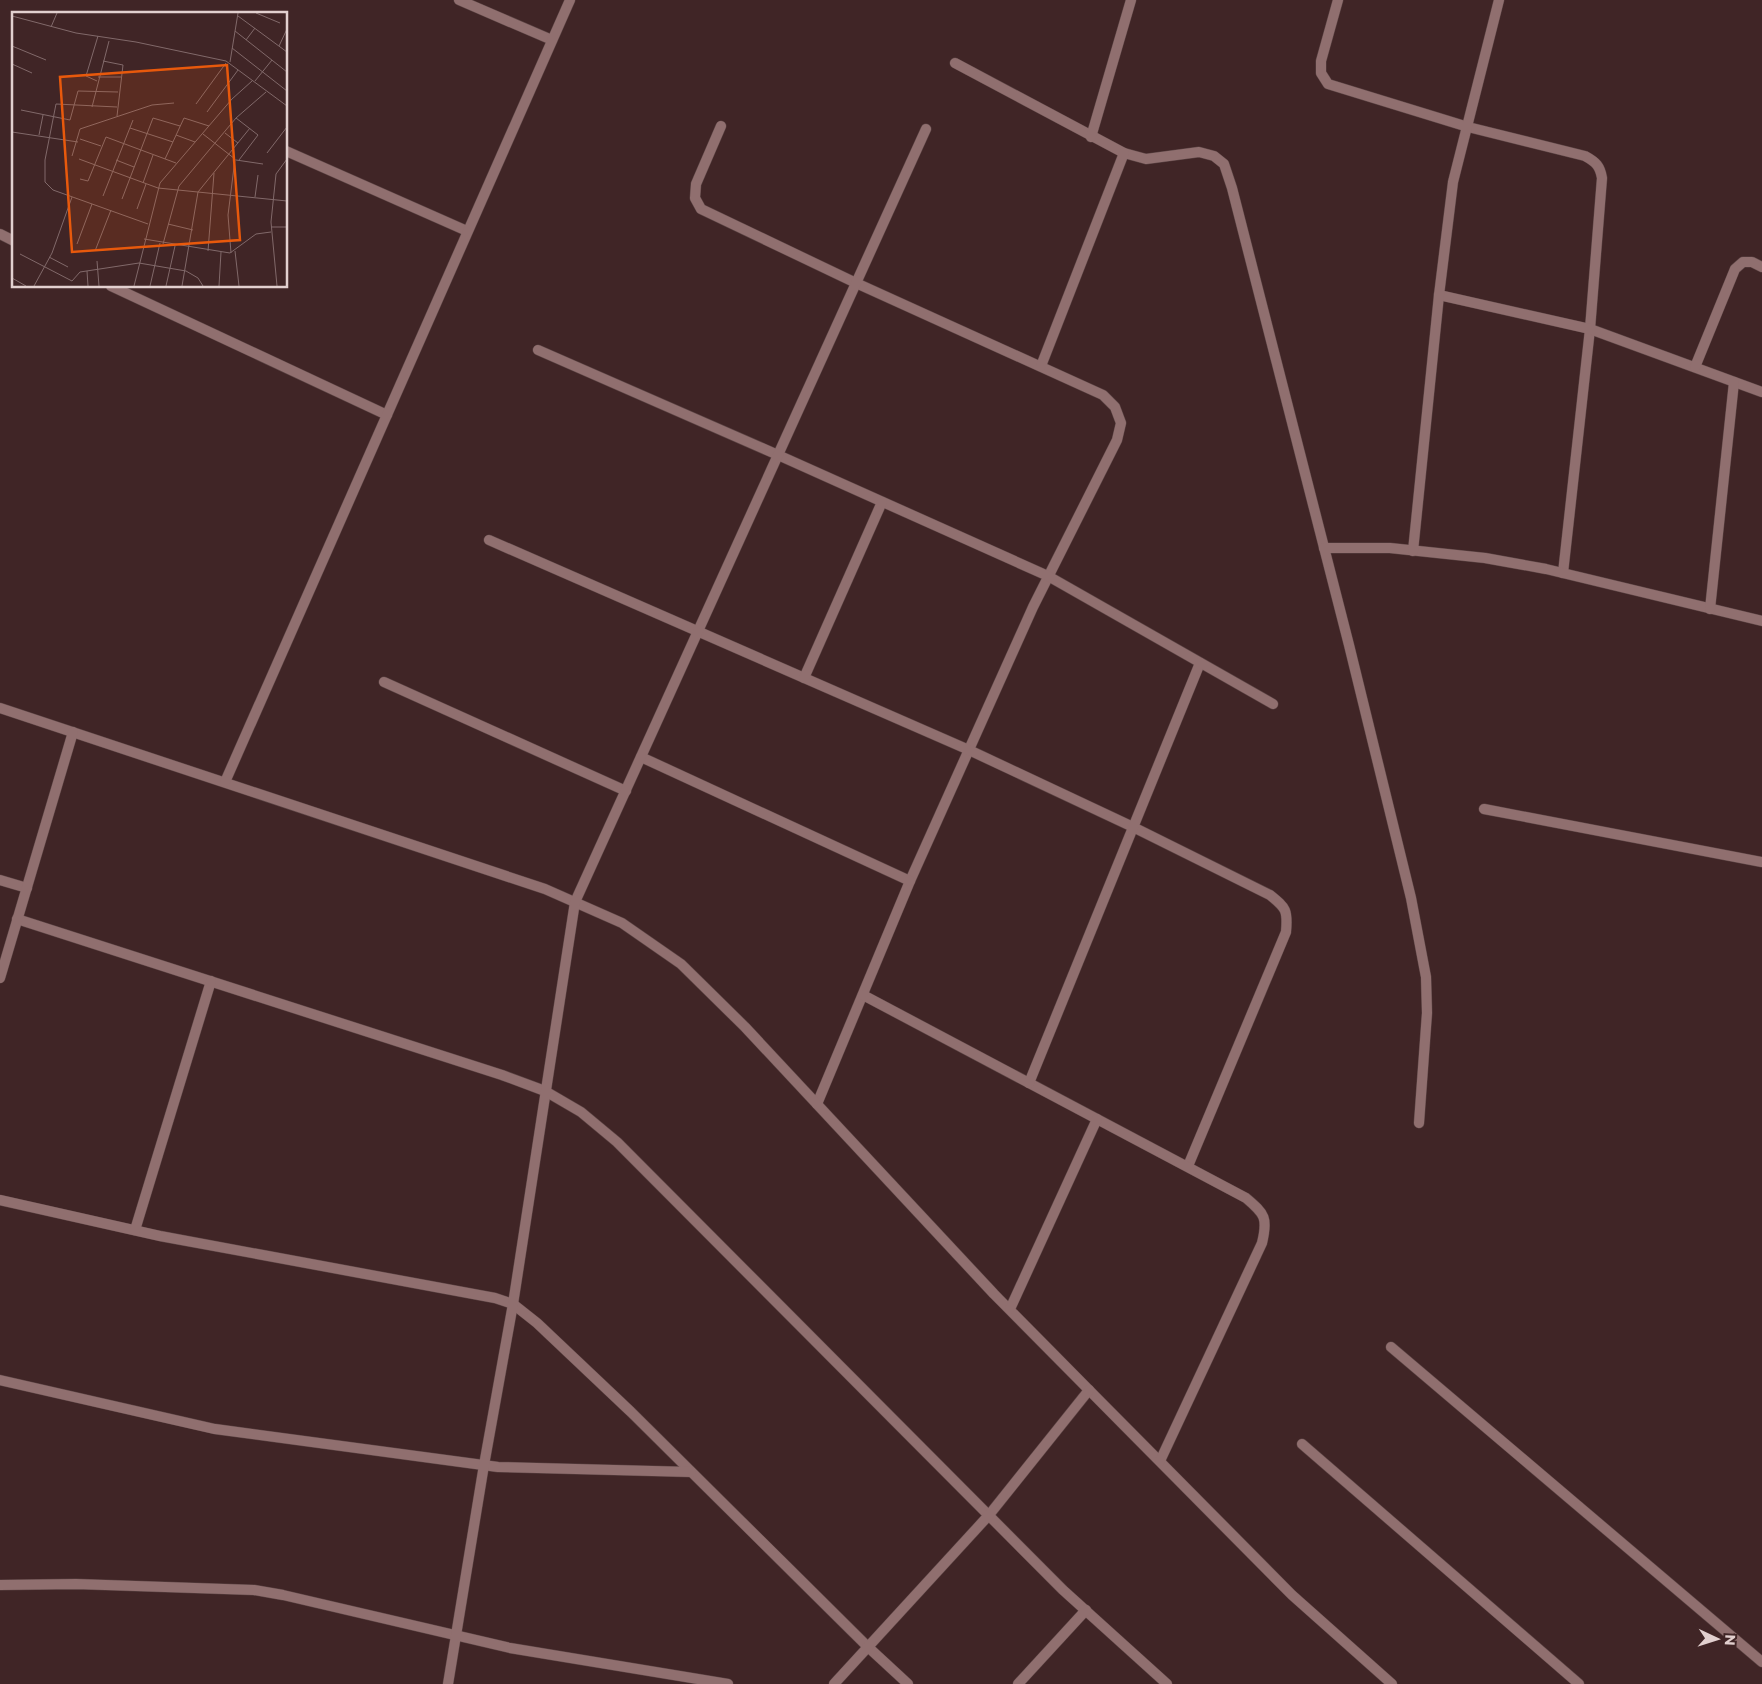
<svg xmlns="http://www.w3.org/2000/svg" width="1762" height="1684" font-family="Montserrat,sans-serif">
<rect width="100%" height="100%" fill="#402526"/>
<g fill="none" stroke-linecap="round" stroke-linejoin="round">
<g stroke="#5b4444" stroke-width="11">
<polyline id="lane" points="1484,809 1762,862"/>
</g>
<g stroke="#5b4444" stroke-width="11">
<g id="street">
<polyline points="459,0 552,40"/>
<path d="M1338 0 1321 61V73L1328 84 1468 127 1585 156C1596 162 1600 166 1602 178L1590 329 1563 573"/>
<polyline points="955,63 1124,153 1146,159 1199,152 1214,156 1224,164 1232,188 1349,645 1411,898 1426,977 1427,1013 1419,1123"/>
<polyline points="721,126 696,184 695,198 701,209 856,283 1103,395 1115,407 1121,423 1117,440 1033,607 910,881 817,1104"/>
<polyline points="1091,137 1131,0"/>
<polyline points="286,151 467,231"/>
<polyline points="0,234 14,241"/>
<polyline points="111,286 387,415"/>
<polyline points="1439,295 1590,329 1762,392"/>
<polyline points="538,350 778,455 1048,576 1273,704"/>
<polyline points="1041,366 1124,153"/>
<polyline points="1695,367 1735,269 1743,262 1752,262 1762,267"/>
<path d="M489 540 969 750 1133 827 1270 895C1286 908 1288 910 1286 932L1188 1166"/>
<polyline points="1324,548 1390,548 1485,558 1546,569 1762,621"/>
<polyline points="1413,551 1439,295 1453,182 1499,0"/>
<polyline points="1710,609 1734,382"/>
<polyline points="804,678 882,502"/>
<polyline points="384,682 626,791"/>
<polyline points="0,708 545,889 622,923 681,964 745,1027 994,1294 1089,1390 1292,1595 1392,1684"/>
<polyline points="641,757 910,881"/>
<polyline points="225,782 570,0"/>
<polyline points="0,880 27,888"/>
<polyline points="17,919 502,1075 545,1091 581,1112 617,1142 1063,1590 1167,1684"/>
<polyline points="0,978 73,732"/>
<path d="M863 995 1246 1198C1265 1214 1268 1218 1262 1243L1160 1461"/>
<polyline points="1029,1083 1200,663"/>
<polyline points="0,1200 160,1236 495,1298 513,1304 537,1323 631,1412 868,1647 908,1684"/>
<polyline points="135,1230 211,981"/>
<polyline points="1010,1309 1097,1119"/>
<polyline points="1391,1347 1762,1662"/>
<polyline points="0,1380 215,1429 498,1467 691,1472"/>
<polyline points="1302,1444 1579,1684"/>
<polyline points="0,1585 76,1584 254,1590 283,1595 510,1648 728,1684"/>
<polyline points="448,1684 484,1465 513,1304 575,902 926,129"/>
<polyline points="834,1684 989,1515 1089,1390"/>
<polyline points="1018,1684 1086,1610"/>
</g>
</g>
<use href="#lane" stroke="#906f6f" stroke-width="10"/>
<use href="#street" stroke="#906f6f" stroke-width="10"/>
</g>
<g transform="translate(12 12)">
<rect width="275" height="275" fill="#402526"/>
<path fill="none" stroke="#81696a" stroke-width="1" d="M244 1 268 11M0 4 64 21 124 30 214 49 275 94M226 4 275 40M39 15 45 1M223 19 275 60M234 28 243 16M0 34 34 48M267 34 275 17M220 36 275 79M91 49 111 53 105 104M218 50 226 1M0 52 20 61M86 65H109M85 69 74 64 86 24M243 69 260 48M184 92 214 51M80 95 97 29M105 95 44 92 33 148V170L41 178 136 212M9 98 58 108 66 79 106 80M195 100 226 58M224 106 246 123 227 148M118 116 161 130M0 120 66 130M213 121 226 131M191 122 223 147 216 203 219 241M27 123 31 103M164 123 183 130M68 127 89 134M255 141 275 115M60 144 68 117 140 93 162 91M67 147 146 176 275 189M153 147 172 106 197 114M104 148 122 155M224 148 251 152M68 167 76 169 94 125 164 151M131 171 141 143M91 184 121 108M243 185 246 163M110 187 141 106 168 114M125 197 134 172M156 212 181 218M259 215H275M132 227 218 241 244 222 259 220M65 232 80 192M151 232 167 174 224 106 254 80M83 239 99 198M196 239 202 161M223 239 227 274M8 242 60 269 68 260 127 251 174 259 186 266 191 274M37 245 56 255M85 249 87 274M75 259 76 274M0 266 14 274M22 274 40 241 60 185M122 274 148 171 220 87 240 69M138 274 148 231M154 274 163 234M170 274 186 180 238 116M207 274 209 240M265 274 259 210 264 162 275 147"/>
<path fill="#e8590c" fill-opacity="0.15" stroke="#e8590c" stroke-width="2.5" d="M215 53 228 228 60 240 48 65Z"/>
<rect width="275" height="275" fill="none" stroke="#e2d0cf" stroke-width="2.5"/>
</g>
<g transform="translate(1717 1639) rotate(94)" stroke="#402526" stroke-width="4" paint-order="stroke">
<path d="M0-4L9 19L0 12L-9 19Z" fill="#e2d0cf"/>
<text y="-8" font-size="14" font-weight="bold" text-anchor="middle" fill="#e2d0cf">N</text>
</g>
</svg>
